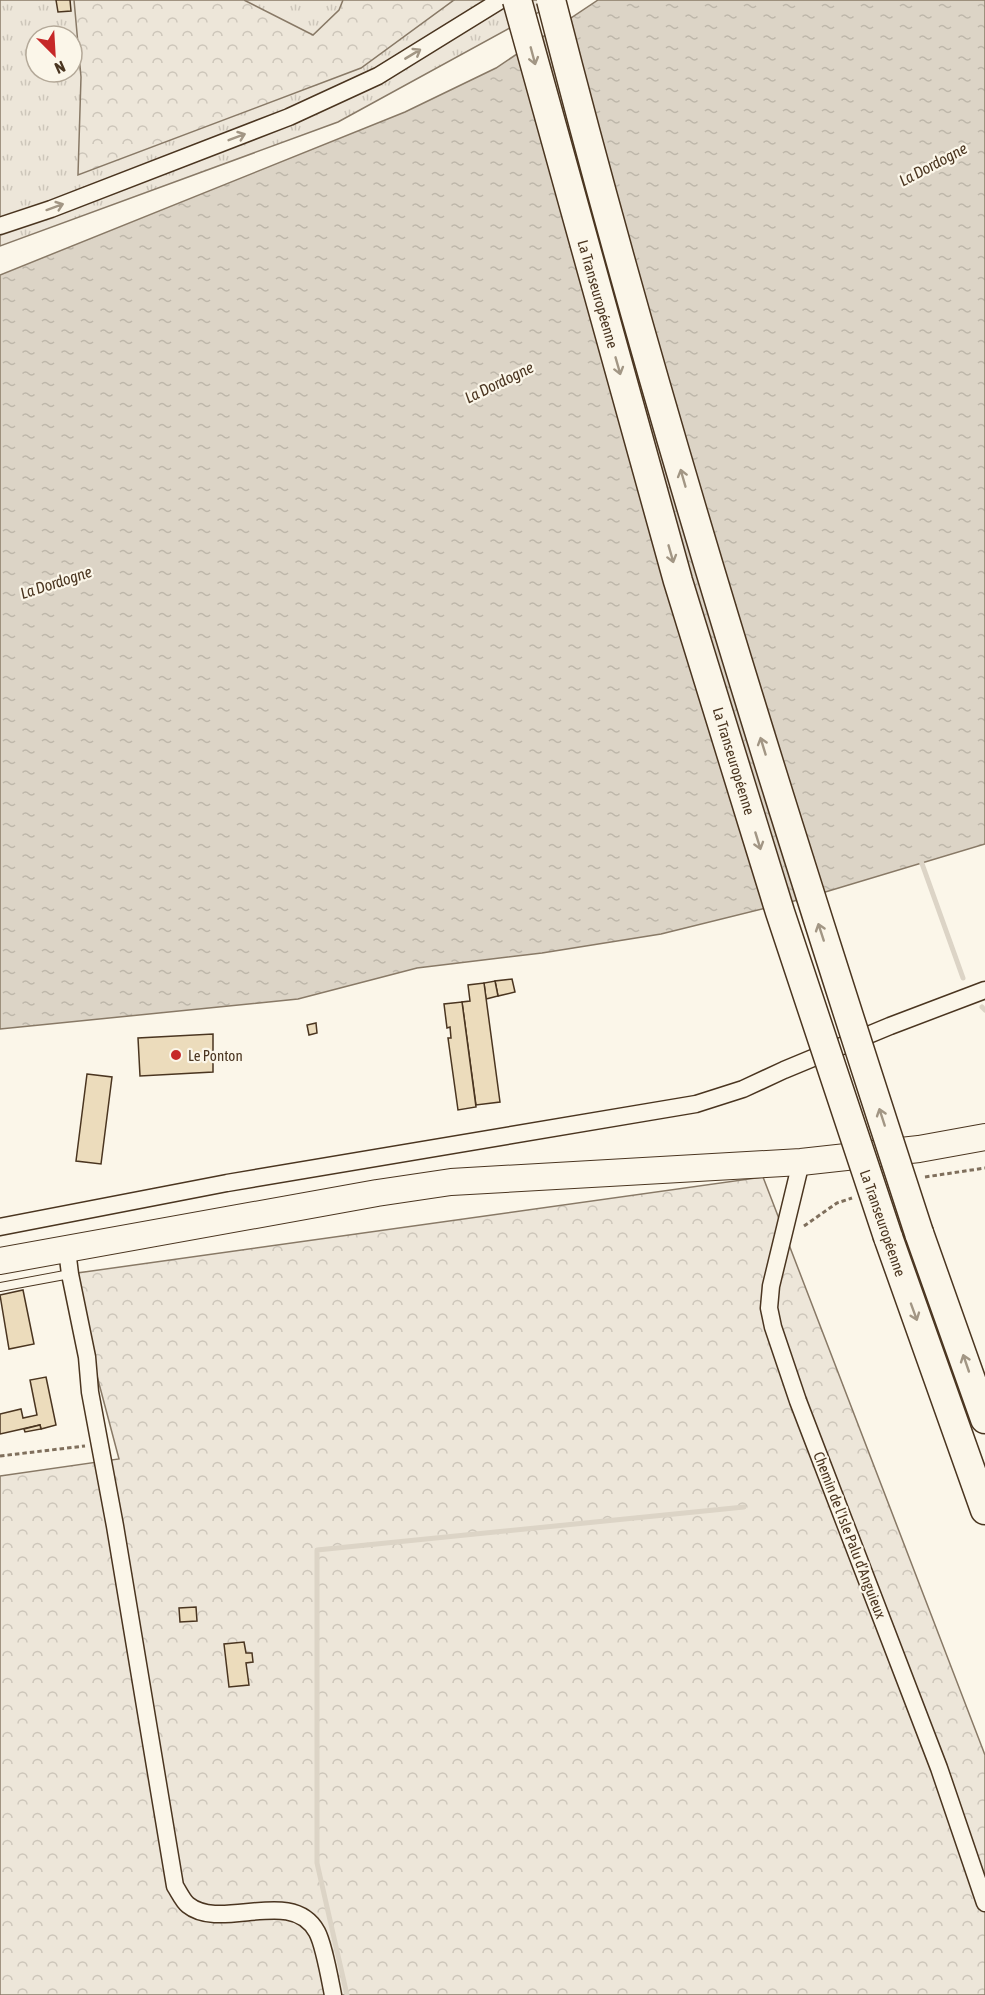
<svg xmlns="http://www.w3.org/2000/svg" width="985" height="1995" font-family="'Asap Condensed',sans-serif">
<defs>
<pattern id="grass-tufts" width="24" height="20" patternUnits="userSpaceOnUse" patternTransform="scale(1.5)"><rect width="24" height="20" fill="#ede6d9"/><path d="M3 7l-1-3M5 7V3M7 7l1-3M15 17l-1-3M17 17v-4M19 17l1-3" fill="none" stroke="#cdc6ba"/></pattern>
<pattern id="forest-crowns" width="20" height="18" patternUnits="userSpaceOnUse" patternTransform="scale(1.5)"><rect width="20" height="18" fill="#ede6d9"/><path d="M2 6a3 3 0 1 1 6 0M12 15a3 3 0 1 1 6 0" fill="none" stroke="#cdc6ba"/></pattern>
<pattern id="water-ripples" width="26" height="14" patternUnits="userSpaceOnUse" patternTransform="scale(1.5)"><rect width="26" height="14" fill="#dcd4c6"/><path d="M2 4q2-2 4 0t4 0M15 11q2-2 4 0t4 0" fill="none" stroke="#beb7aa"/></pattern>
</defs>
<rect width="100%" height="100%" fill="#fbf6e9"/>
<path fill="url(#grass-tufts)" stroke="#887966" stroke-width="1.5" fill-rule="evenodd" d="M0 0H561L338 122 0 246ZM36 36H72V72H36Z"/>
<g fill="url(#forest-crowns)" stroke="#887966" stroke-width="1.5">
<polygon points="74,0 244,0 313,35 339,10 343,0 454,0 361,68 78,175 81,77"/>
<polygon points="763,1177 985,1755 985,1995 0,1995 0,1476 119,1459 70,1274"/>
</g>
<polygon fill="url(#water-ripples)" stroke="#887966" stroke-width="1.5" points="598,0 985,0 985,844 802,899 661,934 542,953 417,968 298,999 0,1029 0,275 405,112 496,68"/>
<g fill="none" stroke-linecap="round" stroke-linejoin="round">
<g stroke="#dcd4c6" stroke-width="5">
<polyline points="920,858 963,978"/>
<polyline points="982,1007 985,1010"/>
<polyline points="347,1995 317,1863 317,1550 744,1507"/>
</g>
</g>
<g fill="#ecdcbc" stroke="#4a3520" stroke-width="1.5">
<polygon points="56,0 70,0 71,11 58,12"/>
<polygon points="512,979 515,992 498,996 495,981"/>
<polygon points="495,981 498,996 486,999 484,983"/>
<polygon points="484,983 500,1102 476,1105 462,1002 470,1001 468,985"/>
<polygon points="462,1002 476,1107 458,1110 448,1038 451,1038 450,1027 447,1028 444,1004"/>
<polygon points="316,1023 317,1033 309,1035 307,1025"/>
<polygon points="213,1034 213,1072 140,1076 138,1038"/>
<polygon points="87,1074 112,1077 101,1164 76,1161"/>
<polygon points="23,1290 34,1344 9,1349 0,1295"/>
<polygon points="46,1377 56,1425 41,1429 40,1425 0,1434 0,1414 21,1409 23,1418 37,1415 30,1380"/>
<polygon points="40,1425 41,1429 25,1432 24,1429"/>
<polygon points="196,1607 197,1621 180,1622 179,1608"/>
<polygon points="244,1642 246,1653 252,1653 253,1662 246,1663 249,1685 229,1687 224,1644"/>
</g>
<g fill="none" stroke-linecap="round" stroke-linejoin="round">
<g stroke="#4a3520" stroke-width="10">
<polyline id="lane" points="0,1287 70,1274"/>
</g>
<g stroke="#4a3520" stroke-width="19">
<g id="street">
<polyline points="0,226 51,209 289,117 378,76 501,0"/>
<polyline points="801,1162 771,1286 769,1308 773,1327 798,1401 939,1768 985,1903"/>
<polyline points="0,1227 227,1183 696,1104 743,1089 784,1070 890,1026 985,990"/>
<path d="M67 1250 70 1274 87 1357 90 1392 115 1526 175 1886C179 1892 183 1901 188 1905 221 1932 292 1886 317 1932 324 1945 330 1980 333 1995"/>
</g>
</g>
<g stroke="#4a3520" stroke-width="28">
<polyline id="primary" points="0,1261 377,1193 451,1182 801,1162 919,1149 985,1137"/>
</g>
<g stroke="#4a3520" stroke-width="31">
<g id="highway">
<polyline points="919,1233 985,1419"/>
<polyline points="888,1237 985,1510"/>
</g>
</g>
<g stroke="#7f6f5c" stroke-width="3" stroke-dasharray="4.5 3" stroke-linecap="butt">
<polyline points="925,1177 985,1168"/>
<polyline points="804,1226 837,1203 852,1198"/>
<polyline points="0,1456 85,1446"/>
</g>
<use href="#lane" stroke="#fbf6e9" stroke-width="8"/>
<use href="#street" stroke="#fbf6e9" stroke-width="16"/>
<use href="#primary" stroke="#fbf6e9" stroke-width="26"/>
<use href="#highway" stroke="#fbf6e9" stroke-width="28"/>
<g stroke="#4a3520" stroke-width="31" stroke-linecap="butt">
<g id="highway-bridge">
<polyline points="517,0 678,581 780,912 888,1237"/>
<path d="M551 0C657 416 786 825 919 1233"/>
</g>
</g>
<use href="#highway-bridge" stroke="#fbf6e9" stroke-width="28"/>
</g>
<defs><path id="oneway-shaft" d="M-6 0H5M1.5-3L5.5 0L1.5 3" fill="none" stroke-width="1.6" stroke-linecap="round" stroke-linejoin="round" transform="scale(1.5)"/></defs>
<g stroke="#a29684">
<use href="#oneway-shaft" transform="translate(413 54) rotate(-31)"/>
<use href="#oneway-shaft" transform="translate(533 56) rotate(75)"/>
<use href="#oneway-shaft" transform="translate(237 137) rotate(-21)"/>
<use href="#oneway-shaft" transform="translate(55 207) rotate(-20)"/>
<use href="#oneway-shaft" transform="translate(618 366) rotate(74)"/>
<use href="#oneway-shaft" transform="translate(683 478) rotate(-106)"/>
<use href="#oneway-shaft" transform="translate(671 554) rotate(74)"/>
<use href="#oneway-shaft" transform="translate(763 746) rotate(-107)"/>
<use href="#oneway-shaft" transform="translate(758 841) rotate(73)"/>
<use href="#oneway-shaft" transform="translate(821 932) rotate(-108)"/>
<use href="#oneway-shaft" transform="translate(882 1117) rotate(-108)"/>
<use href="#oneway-shaft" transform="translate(914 1312) rotate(70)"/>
<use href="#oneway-shaft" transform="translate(966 1363) rotate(-109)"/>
</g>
<circle fill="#c62828" stroke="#fbf6e9" stroke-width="2" cx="176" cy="1055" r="6"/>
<g text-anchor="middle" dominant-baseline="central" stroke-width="4.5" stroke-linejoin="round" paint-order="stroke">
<g font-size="15" fill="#4a3520" stroke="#fbf6e9">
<text transform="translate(598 294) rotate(74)">La Transeuropéenne</text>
<text transform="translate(734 761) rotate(73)">La Transeuropéenne</text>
<text transform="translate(883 1223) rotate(71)">La Transeuropéenne</text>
<text transform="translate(850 1535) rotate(69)">Chemin de l'Isle Palu d’Anguieux</text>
</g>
<g font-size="15" fill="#4a3520" stroke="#fbf6e9" text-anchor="start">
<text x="188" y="1055">Le Ponton</text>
</g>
<g font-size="16" font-style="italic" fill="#4a3520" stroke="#fbf6e9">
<text transform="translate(933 164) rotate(-28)">La Dordogne</text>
<text transform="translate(499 382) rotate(-26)">La Dordogne</text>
<text transform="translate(56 582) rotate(-18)">La Dordogne</text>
</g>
</g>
<g transform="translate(54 54) rotate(156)"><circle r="28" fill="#fbf6e9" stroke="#b4a999" stroke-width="1.5"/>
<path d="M0-4.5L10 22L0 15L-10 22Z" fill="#c62828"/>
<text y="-9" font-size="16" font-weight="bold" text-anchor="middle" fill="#4a3520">N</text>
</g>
</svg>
